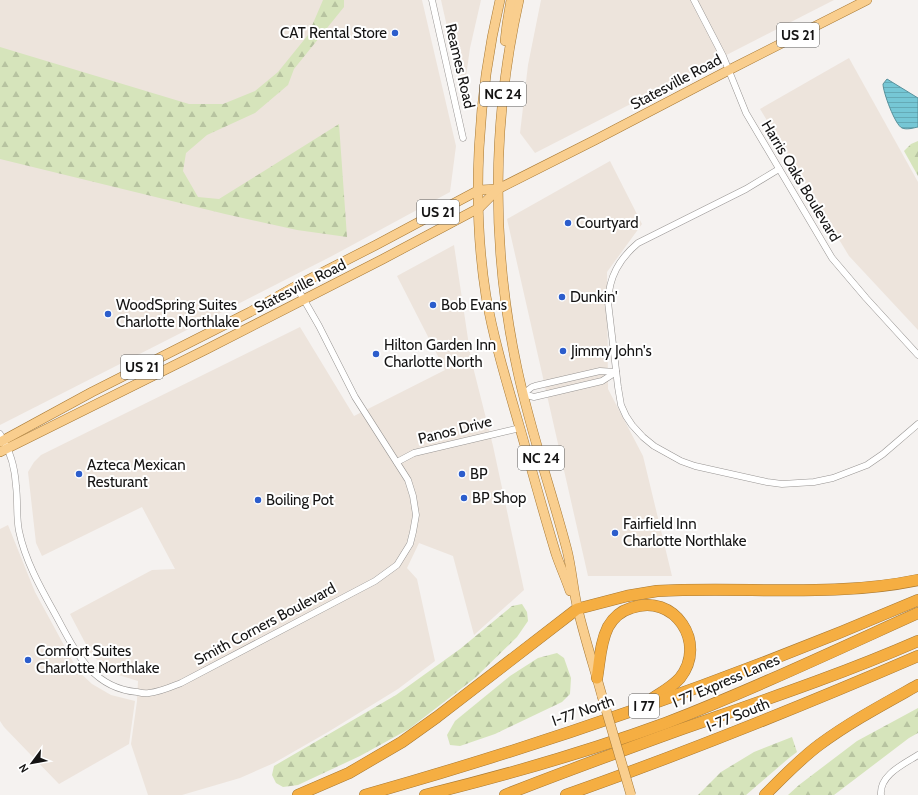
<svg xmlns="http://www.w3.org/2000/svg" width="918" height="795" font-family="Cabin,sans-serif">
<defs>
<pattern id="forest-firs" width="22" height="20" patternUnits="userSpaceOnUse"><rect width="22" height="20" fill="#d6e4bb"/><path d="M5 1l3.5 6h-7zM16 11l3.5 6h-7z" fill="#b7c3a0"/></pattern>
<pattern id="water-rules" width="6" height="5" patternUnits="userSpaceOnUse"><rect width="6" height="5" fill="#76c7d5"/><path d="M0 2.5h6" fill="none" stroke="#65aab6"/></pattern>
</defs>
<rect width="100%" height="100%" fill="#f5f2f0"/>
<g fill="#ede4dc">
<polygon points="0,0 422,0 456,146 450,192 332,256 0,425"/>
<polygon points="441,0 481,0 470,48 463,98"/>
<polygon points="541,0 834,0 535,153 520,133 528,65"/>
<polygon points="849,58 918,182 918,330 849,256 760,109"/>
<polygon points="610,161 642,224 607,272 608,389 643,456 672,576 588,576 507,219"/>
<polygon points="454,245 471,359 493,446 524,590 474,635 453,556 419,543 407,568 417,579 435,661 398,689 328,732 274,763 240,778 182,795 148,795 131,744 137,701 138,681 112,673 91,654 70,614 152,570 175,569 142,507 42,556 36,543 28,472 34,462 41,455 300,327 354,416 445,370 397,276"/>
<polygon points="8,525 35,592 78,671 92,684 111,695 135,701 129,744 59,784 4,727 0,721 0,529"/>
</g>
<g fill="url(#forest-firs)">
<polygon points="323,0 344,0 344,7 294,69 288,85 255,113 207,135 186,153 183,171 198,197 219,199 339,124 347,237 297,230 225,214 0,159 0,47 189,104 223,104 255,91 278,72 308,35"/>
<polygon points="918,141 918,176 904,151 911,144"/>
<polygon points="522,604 527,612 528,621 517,637 475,678 409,729 360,756 298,785 283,787 276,783 272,775 274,766 396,695 460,649 512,606"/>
<polygon points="557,653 564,658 571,678 570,694 562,702 495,734 460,746 450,745 447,735 455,721 510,676 538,658"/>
<polygon points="918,708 918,733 909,738 834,795 788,795 799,785 857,741"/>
<polygon points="792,737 797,752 789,758 746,795 698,795 721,772 754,752"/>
</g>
<path fill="url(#water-rules)" stroke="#59919b" d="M887 79 918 98V127C913 128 907 130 902 128 895 125 883 92 883 84Z"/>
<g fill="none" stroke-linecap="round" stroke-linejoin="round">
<g stroke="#979492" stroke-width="7">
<g id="street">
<polyline points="432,0 463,138"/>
<polyline points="694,0 723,56 746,113 832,258 866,298 918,355"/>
<path d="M779 169 746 189 638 243C619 259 609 277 608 302L618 387 621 405 626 416 632 425 643 437 654 446 681 461 695 466 767 482 782 484 814 482 833 478 867 465 883 454 918 424"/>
<polyline points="523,394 534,397 602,381 616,372"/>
<polyline points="523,394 532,387 535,386 600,371 616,372"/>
<path d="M0 434C10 450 15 467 16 486 18 501 16 516 19 531 25 560 40 587 54 612 74 648 90 688 137 692 141 693 145 694 149 693 160 692 171 687 181 683L375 581 397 565 410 544 413 532 416 515 413 496 408 480 355 397 319 326 296 286"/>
<polyline points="397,462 414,453 520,428"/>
<path d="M881 795C879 775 904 764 918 755"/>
</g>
</g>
<g stroke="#a77832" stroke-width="10">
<g id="primary">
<path d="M500 0C478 93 471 201 486 296 495 347 511 396 525 446 535 482 545 518 556 554 560 566 566 579 570 591"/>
<path d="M519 0C492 120 491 247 517 368 530 430 551 489 567 550 572 570 573 590 578 610 585 639 594 667 602 696"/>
<polyline points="505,41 507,24 511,0"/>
<polyline points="0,442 92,392 250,312 296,286 376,245 479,190 498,189"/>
<polyline points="0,452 207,349 383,259 479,208 498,189 595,140 729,70 867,0"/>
</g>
</g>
<g stroke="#a77832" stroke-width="12">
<g id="highway">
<path d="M597 678C600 661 600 643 608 627 613 618 621 611 631 608 674 592 708 643 680 678 672 687 662 692 653 698"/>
<path d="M298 795 349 773 402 742 437 717 577 609 627 596 657 591C744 586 832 598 918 580"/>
<path d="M365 795C553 742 738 677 918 600"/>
<path d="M425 795C507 775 587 752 666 723 751 690 834 651 918 613"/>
<path d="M505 795C563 772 621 751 679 730 759 702 840 675 918 641"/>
<path d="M566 795C685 753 802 706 918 656"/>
<path d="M765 795C782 778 799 760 819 745 850 722 884 704 918 685"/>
</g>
</g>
<use href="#street" stroke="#fff" stroke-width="6"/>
<use href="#primary" stroke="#f9ce8e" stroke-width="9"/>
<use href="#highway" stroke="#f5ae42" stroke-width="11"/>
<g stroke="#a77832" stroke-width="10" stroke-linecap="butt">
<polyline id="primary-bridge" points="602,696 631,795"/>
</g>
<use href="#primary-bridge" stroke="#f9ce8e" stroke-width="9"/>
</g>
<g fill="#2c5dcc" stroke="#fff" stroke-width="1.5">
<circle cx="395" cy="33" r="4"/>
<circle cx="568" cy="223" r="4"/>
<circle cx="562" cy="297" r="4"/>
<circle cx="433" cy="305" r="4"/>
<circle cx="108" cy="314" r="4"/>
<circle cx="563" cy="351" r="4"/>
<circle cx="376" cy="354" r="4"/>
<circle cx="79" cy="474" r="4"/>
<circle cx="462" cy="474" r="4"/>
<circle cx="464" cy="498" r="4"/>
<circle cx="258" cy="500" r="4"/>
<circle cx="615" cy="533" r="4"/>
<circle cx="28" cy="660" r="4"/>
</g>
<g text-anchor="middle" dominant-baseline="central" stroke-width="4" stroke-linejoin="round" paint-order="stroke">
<g fill="#fff" stroke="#5b5a5a" stroke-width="1">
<rect x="777" y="23" width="42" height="24" rx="3"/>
<rect x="480" y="82" width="46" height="24" rx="3"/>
<rect x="417" y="200" width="42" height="24" rx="3"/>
<rect x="121" y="355" width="42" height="24" rx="3"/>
<rect x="518" y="446" width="46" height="24" rx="3"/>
<rect x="629" y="694" width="30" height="24" rx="3"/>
</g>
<g font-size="14" font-weight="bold" fill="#151414">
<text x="798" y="35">US 21</text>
<text x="503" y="94">NC 24</text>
<text x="438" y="212">US 21</text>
<text x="142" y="367">US 21</text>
<text x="541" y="458">NC 24</text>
<text x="644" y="706">I 77</text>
</g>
<g font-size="15" fill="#151414" stroke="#fff" text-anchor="start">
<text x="387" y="33" text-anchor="end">CAT Rental Store</text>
<text x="576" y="223">Courtyard</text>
<text x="570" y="297">Dunkin'</text>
<text x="116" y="305">WoodSpring Suites<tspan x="116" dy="17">Charlotte Northlake</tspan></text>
<text x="441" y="305">Bob Evans</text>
<text x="384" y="345">Hilton Garden Inn<tspan x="384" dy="17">Charlotte North</tspan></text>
<text x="571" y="351">Jimmy John's</text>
<text x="87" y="465">Azteca Mexican<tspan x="87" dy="17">Resturant</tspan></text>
<text x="470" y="474">BP</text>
<text x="472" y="498">BP Shop</text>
<text x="266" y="500">Boiling Pot</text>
<text x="623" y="524">Fairfield Inn<tspan x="623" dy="17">Charlotte Northlake</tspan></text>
<text x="36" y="651">Comfort Suites<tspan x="36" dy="17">Charlotte Northlake</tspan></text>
</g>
<g font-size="15" fill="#151414" stroke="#fff">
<text transform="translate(460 66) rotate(77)">Reames Road</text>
<text transform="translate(676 82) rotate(-28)">Statesville Road</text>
<text transform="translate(801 181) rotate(59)">Harris Oaks Boulevard</text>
<text transform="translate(300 286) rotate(-27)">Statesville Road</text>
<text transform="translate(455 430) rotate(-14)">Panos Drive</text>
<text transform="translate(265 624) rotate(-28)">Smith Corners Boulevard</text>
<text transform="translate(726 681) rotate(-23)">I 77 Express Lanes</text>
<text transform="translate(583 711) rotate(-19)">I-77 North</text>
<text transform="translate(738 715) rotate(-22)">I-77 South</text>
</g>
</g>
<g transform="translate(32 763) rotate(238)" stroke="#ffffff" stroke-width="3" paint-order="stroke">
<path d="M0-3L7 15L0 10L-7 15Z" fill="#151414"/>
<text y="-6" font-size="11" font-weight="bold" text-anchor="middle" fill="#151414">N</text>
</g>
</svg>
